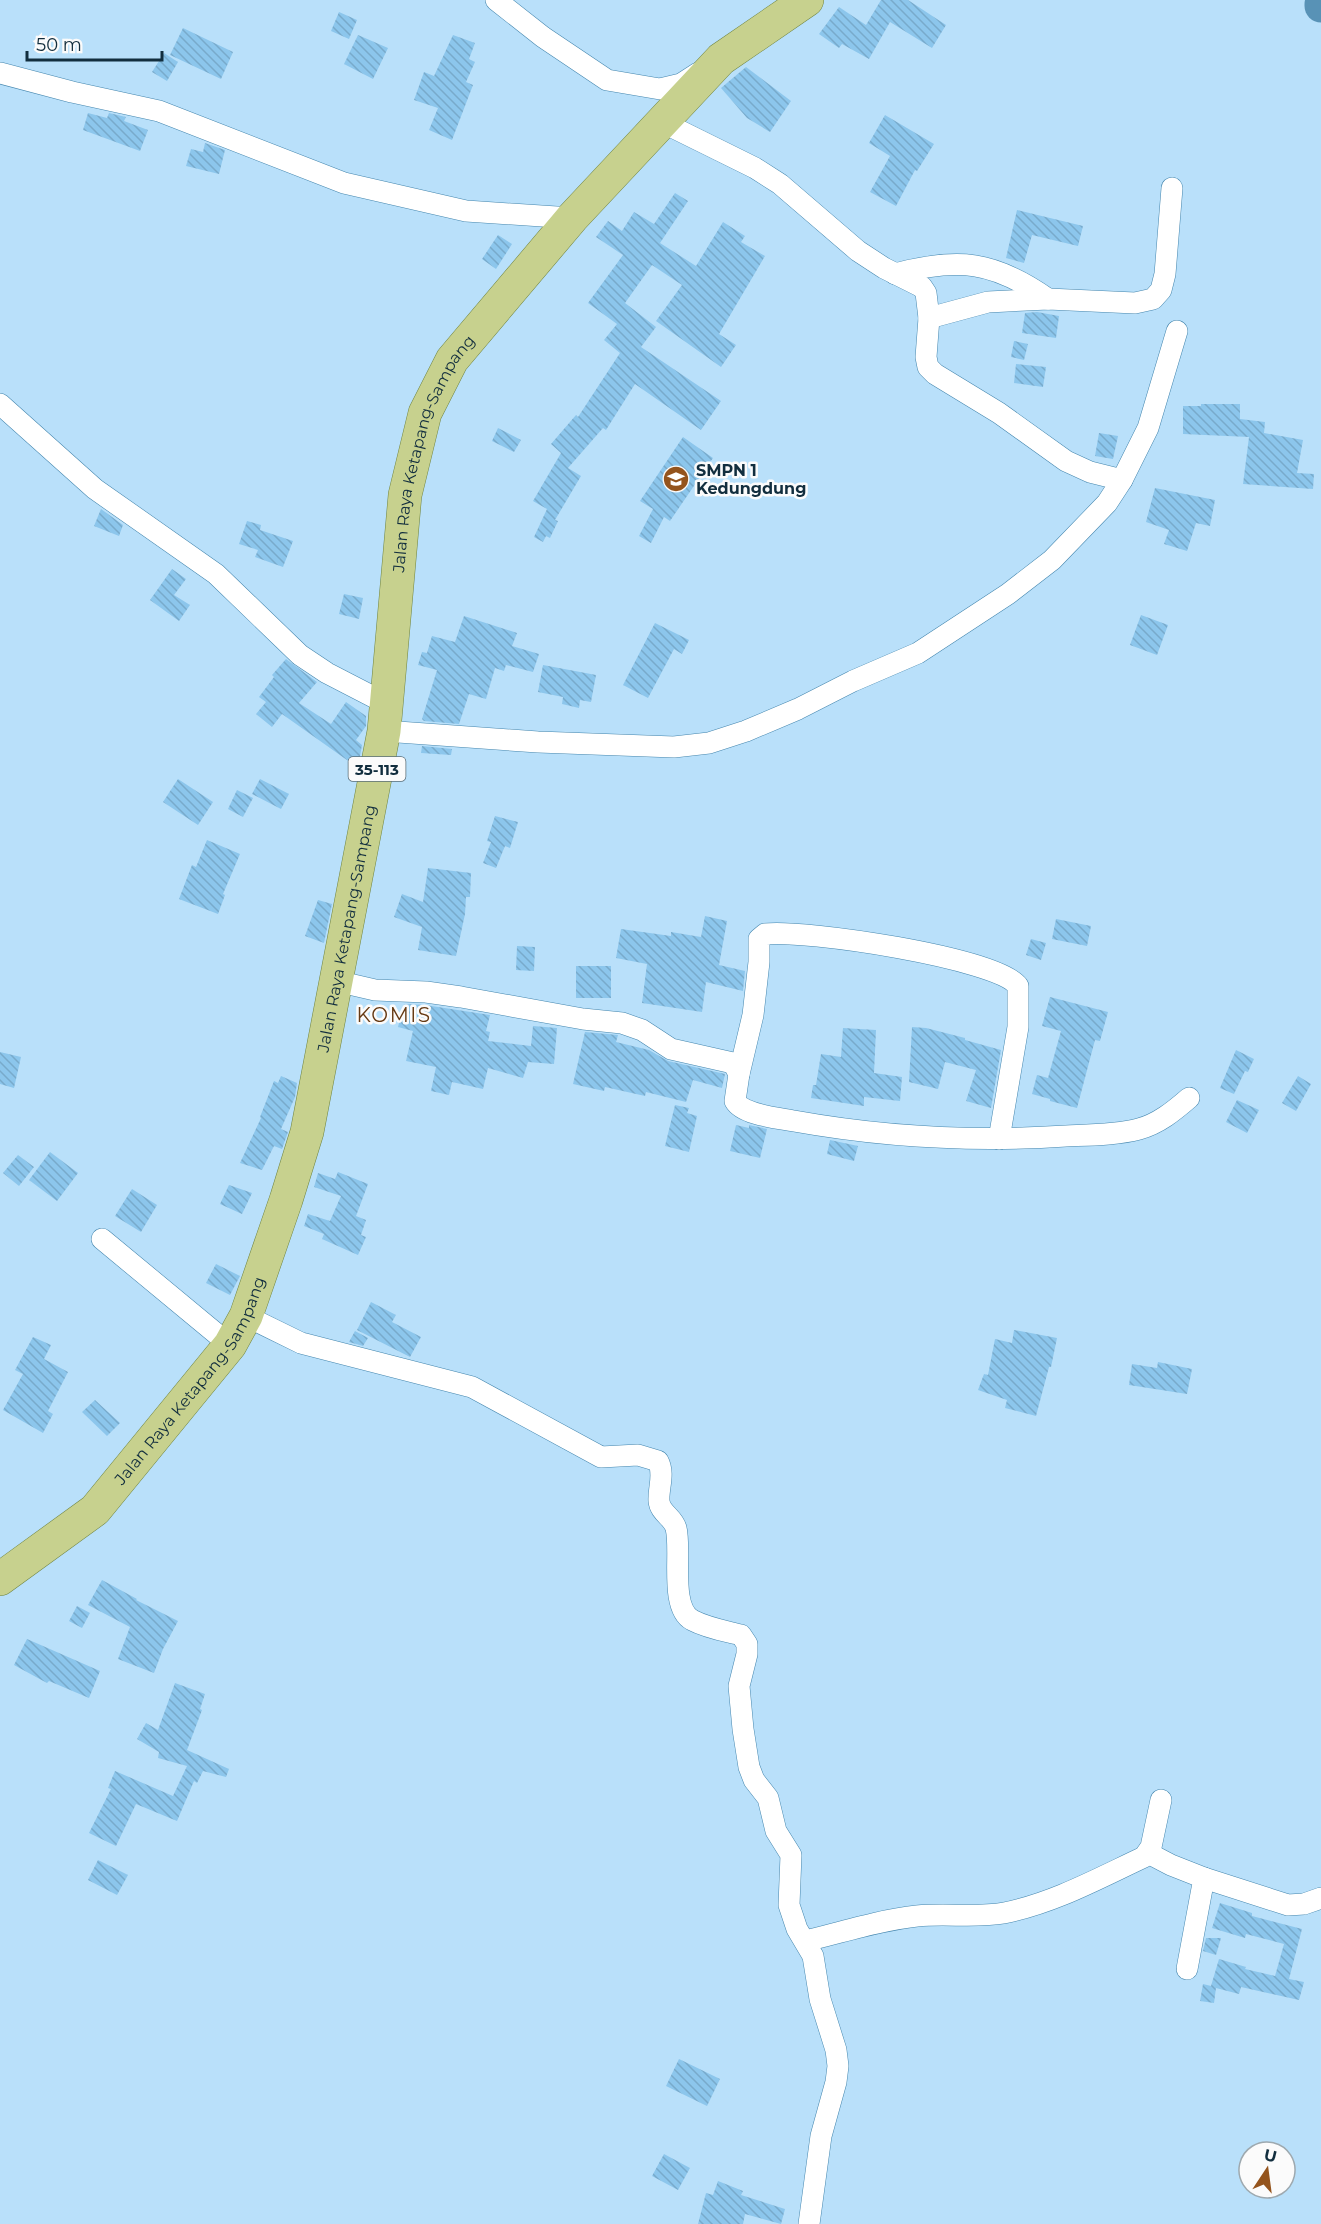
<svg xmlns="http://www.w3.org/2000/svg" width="1321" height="2224" font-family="Montserrat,sans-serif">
<defs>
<pattern id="building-back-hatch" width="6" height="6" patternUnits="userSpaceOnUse" patternTransform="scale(1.5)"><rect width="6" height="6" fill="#8cc6ec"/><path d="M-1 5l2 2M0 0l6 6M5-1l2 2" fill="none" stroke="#78aacb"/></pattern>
</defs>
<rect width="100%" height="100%" fill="#b9e0fa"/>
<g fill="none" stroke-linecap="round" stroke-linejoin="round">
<polyline stroke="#5892b6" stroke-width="33" points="1321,4 1321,6"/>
</g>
<g fill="url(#building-back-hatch)">
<polygon points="881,0 908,0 946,25 932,48 890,22 869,59 842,44 839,48 819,34 839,7 866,25"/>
<polygon points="339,12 357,20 349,39 331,31"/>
<polygon points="183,28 233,52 221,79 170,55"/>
<polygon points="358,35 388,48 373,79 344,64"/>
<polygon points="453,35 475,43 469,59 475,62 466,82 473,85 452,140 429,130 438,108 414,100 424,72 434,76"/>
<polygon points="164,53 178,62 167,81 152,72"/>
<polygon points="746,67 791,101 770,132 747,118 721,88"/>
<polygon points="88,113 107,118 109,113 126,117 124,121 148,130 140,151 83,130"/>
<polygon points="885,115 934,144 917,171 915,170 896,206 870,192 890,156 869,143"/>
<polygon points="205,143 225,150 219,174 186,166 191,149 203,152"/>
<polygon points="675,193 688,201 660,243 696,266 723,222 745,236 741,242 765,256 719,334 736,345 721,367 656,321 682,285 652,265 625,303 656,327 641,347 721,401 701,430 635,384 606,430 603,428 568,468 581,476 555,520 558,521 550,538 546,536 543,542 534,537 547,509 533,501 561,453 551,444 576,415 578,417 620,353 604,340 617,324 588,303 623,255 596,237 608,221 622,231 634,212 654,224"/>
<polygon points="1017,210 1083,226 1078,246 1032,235 1024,263 1006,258"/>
<polygon points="498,235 512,244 496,269 482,259"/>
<polygon points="1037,312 1059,316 1056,338 1022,333 1025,313"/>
<polygon points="1014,341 1028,344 1024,360 1011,357"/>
<polygon points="1016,364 1046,367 1043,387 1014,383"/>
<polygon points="1201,404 1240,404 1240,419 1265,422 1264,433 1303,440 1297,473 1314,474 1313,489 1243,484 1249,437 1183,434 1183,406 1201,406"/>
<polygon points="498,428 521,440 514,452 492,441"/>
<polygon points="1099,433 1118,436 1113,459 1095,456"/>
<polygon points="683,437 713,458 670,521 664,517 651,543 639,536 653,509 640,501"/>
<polygon points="1155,488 1215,500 1210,526 1196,523 1187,551 1164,544 1169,530 1146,522"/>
<polygon points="101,509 123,525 119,536 94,526"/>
<polygon points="247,521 261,525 260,530 293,541 283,567 255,557 258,550 239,544"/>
<polygon points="172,569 186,579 174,595 190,605 179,621 150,600"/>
<polygon points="344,594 363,598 359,619 339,614"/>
<polygon points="1141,615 1168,625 1157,655 1130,645"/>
<polygon points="464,616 517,633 512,646 539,654 533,672 506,665 504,671 495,668 486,699 469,694 459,724 424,721 422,719 437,670 418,665 422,652 427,653 432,636 455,642"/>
<polygon points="655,623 689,640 682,654 674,649 648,698 623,685"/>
<polygon points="286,659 317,682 299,703 331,724 346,702 366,716 366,726 356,740 362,745 360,756 354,765 282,714 272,727 256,714 266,702 259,697 274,677 272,675"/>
<polygon points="543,665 596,675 591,702 580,700 579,708 562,704 563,697 538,692"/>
<polygon points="422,746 452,749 451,755 421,753"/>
<polygon points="178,779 213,802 198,825 163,802"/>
<polygon points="260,779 289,794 281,809 252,794"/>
<polygon points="237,790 253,798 243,817 228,809"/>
<polygon points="495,816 518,822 510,848 505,846 496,868 483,863 491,842 487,841"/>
<polygon points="207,840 240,854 223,894 225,895 218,914 179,899 192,865 196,867"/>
<polygon points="428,868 471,873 470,897 466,897 465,914 456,956 418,950 422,927 394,917 402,894 423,902"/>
<polygon points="318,900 332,904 324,943 305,936"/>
<polygon points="705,916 727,921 719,965 745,971 743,991 706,982 702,1012 642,1003 647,964 616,958 621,929 671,936 671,932 701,937"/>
<polygon points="1056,919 1091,926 1087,946 1052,939"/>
<polygon points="1031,939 1046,943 1041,960 1026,955"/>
<polygon points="517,946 535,947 534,971 516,970"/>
<rect x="576" y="966" width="35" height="32"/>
<polygon points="1050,997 1108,1012 1100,1041 1095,1040 1077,1108 1050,1101 1050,1099 1032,1094 1037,1075 1048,1078 1061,1031 1042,1026"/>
<polygon points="404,1004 425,1005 490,1015 486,1031 490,1032 488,1041 531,1046 533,1026 557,1028 554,1064 528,1062 523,1078 488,1068 483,1089 452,1082 449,1095 431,1091 436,1067 406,1061 413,1031 398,1027"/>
<polygon points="912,1027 926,1028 965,1038 965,1040 1001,1050 991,1108 966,1101 976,1070 945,1062 938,1089 909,1082"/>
<polygon points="843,1028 876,1030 874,1073 902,1077 900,1101 864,1097 864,1106 811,1098 813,1085 816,1085 821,1054 841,1057"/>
<polygon points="585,1032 618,1035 616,1042 649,1050 668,1061 725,1074 722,1088 693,1080 686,1102 646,1092 645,1096 605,1087 604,1091 573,1084"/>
<polygon points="1236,1050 1254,1059 1248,1072 1245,1071 1234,1094 1220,1088"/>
<polygon points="0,1052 21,1057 14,1088 0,1084"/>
<polygon points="281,1076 297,1083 295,1097 281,1129 288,1132 282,1149 274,1146 262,1170 240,1163 261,1118 260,1117 274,1081 278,1083"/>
<polygon points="1298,1076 1311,1084 1296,1111 1282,1103"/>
<polygon points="1237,1100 1259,1110 1247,1133 1226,1122"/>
<polygon points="675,1105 689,1108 687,1113 697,1116 689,1152 665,1146"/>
<polygon points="736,1125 749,1128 749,1125 767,1129 760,1158 730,1151"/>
<polygon points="830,1140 858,1146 854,1161 827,1154"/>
<polygon points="50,1152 78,1173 57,1201 29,1180"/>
<polygon points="18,1155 34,1167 19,1186 3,1173"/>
<polygon points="338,1172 368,1184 356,1216 366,1220 361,1235 366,1237 358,1255 322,1239 324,1234 304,1226 308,1214 330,1221 341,1196 314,1187 318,1173 335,1179"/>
<polygon points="229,1185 252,1193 242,1214 220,1204"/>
<polygon points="132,1189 157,1205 141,1232 115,1216"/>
<polygon points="216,1264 240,1276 230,1295 206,1283"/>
<polygon points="371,1302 396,1315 392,1322 421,1337 410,1357 357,1330"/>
<polygon points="1014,1330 1057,1338 1051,1367 1049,1367 1036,1416 1005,1408 1007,1400 978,1390 984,1374 988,1375 995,1339 1012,1343"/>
<polygon points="355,1331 368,1338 363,1346 349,1342"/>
<polygon points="33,1337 51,1345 44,1359 68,1372 48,1411 53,1414 43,1433 3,1410 23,1374 15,1370"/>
<polygon points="1158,1362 1192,1369 1187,1394 1129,1385 1132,1364 1157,1368"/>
<polygon points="95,1400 120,1423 107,1436 82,1412"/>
<polygon points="102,1580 137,1599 136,1600 178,1621 163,1649 154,1673 118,1659 130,1627 88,1605"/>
<polygon points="77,1606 90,1613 82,1628 69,1621"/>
<polygon points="27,1639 100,1671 89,1698 49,1681 47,1683 14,1665"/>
<polygon points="175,1683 205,1694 200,1709 202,1710 187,1750 229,1769 226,1777 203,1771 197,1783 194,1781 177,1821 136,1804 116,1846 89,1833 111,1789 108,1788 115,1771 173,1796 187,1766 158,1758 159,1752 137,1739 146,1723 158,1730"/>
<polygon points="98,1860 128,1875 117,1895 88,1880"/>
<polygon points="1220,1903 1252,1913 1252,1916 1302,1929 1289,1979 1304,1982 1299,2000 1241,1987 1239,1994 1216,1988 1214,2003 1200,2001 1203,1984 1211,1986 1219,1959 1246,1967 1245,1969 1275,1976 1284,1944 1246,1934 1245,1938 1212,1928"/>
<polygon points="1206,1938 1221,1938 1216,1955 1203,1951"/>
<polygon points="679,2059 720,2079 707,2106 666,2086"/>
<polygon points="664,2154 690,2168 678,2190 652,2176"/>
<polygon points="718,2181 743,2191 741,2195 785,2209 781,2224 745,2214 743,2224 698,2224 706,2193 713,2195"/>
</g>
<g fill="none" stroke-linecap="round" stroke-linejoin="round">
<g stroke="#4486ae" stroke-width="22">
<g id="minor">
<polyline points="496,0 543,37 607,80 660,89 681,84 698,73"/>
<polyline points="0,73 72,92 159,111 344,183 466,211 572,218"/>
<polyline points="662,122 755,168 780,184 858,251 884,268 922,287 926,293 929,318 926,357 928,367 935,374 999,413 1066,461 1090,472 1122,480"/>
<path d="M895 274C958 257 994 261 1048 299"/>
<polyline points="929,318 988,302 1048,299 1135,303 1153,299 1161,290 1165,274 1172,188"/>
<polyline points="0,404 95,489 216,574 300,655 327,673 387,704"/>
<polyline points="384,731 538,742 674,747 709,743 746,731 798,709 853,681 918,653 1008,594 1052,560 1107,503 1122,480 1148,428 1177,331"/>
<path d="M336 981 375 990 426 992 461 997 583 1019 622 1023 642 1030 671 1049 733 1063 739 1074 735 1101C743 1115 779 1118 794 1121 883 1137 975 1142 1066 1136 1090 1135 1116 1135 1139 1129 1158 1124 1174 1111 1189 1098"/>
<path d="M739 1074 753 1015 759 962V939L765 934C803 929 998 958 1018 986V1027L999 1139"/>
<polyline points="102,1239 230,1345"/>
<path d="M246 1316 301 1343 472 1387 601 1457 638 1455 658 1461C665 1474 658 1488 659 1501 660 1513 673 1517 676 1528 682 1551 669 1607 692 1620 707 1628 725 1631 741 1635L747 1644V1654L739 1686 743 1729 749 1767 754 1780 768 1798 776 1831 791 1855 789 1905 797 1929 813 1956 820 1999 836 2050 838 2066 836 2082 821 2136 809 2224"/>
<polyline points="1148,1853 1171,1865 1204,1878 1187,1969"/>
<polyline points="1204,1878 1288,1905 1304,1904 1321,1898"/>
<path d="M806 1941C842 1932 880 1920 917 1916 946 1913 976 1918 1004 1913 1054 1903 1099 1878 1144 1857L1151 1847 1161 1800"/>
</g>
</g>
<g stroke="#6f8441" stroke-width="34">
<g id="primary">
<path id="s1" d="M0 1579 95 1510 230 1345 246 1316 286 1200 307 1132 384 731 405 495 425 413 452 360 572 218 721 59 807 0"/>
</g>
</g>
<use href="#minor" stroke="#fff" stroke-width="21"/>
<use href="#primary" stroke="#c7d18e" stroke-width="33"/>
</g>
<defs>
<g id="school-disc" transform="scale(1.35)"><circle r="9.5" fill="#94541d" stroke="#fbfbfb"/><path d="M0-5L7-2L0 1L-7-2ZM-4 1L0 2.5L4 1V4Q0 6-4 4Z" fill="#fff"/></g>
</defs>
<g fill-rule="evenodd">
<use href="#school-disc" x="676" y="479"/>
</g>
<g text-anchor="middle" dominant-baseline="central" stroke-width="5" stroke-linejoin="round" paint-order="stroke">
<rect fill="#fbfbfb" stroke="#586c77" stroke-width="1.5" x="348.5" y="757" width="57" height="24" rx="4.5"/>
<g font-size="15" font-weight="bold" fill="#122e3e">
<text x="377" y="769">35-113</text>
</g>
<g font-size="16" fill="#122e3e" stroke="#fbfbfb">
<text stroke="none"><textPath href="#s1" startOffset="1251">Jalan Raya Ketapang-Sampang</textPath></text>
<text stroke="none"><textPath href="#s1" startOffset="765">Jalan Raya Ketapang-Sampang</textPath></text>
<text stroke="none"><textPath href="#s1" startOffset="279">Jalan Raya Ketapang-Sampang</textPath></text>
</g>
<g font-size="16" font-weight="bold" fill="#122e3e" stroke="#fbfbfb" text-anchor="start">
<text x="696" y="470">SMPN 1<tspan x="696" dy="18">Kedungdung</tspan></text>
</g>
<g font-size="20" letter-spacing="1.5" fill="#663a14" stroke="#fbfbfb">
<text x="394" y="1015">KOMIS</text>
</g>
</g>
<g transform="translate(1267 2170) rotate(13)"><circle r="28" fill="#fbfbfb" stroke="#9ea9af" stroke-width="1.5"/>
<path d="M0-4.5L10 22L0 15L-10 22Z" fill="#94541d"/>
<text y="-9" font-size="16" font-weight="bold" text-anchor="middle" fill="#122e3e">U</text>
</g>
<path d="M27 51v9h135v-9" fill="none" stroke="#122e3e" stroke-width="3"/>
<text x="36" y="51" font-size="18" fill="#122e3e" stroke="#fbfbfb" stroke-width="4.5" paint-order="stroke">50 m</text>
</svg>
